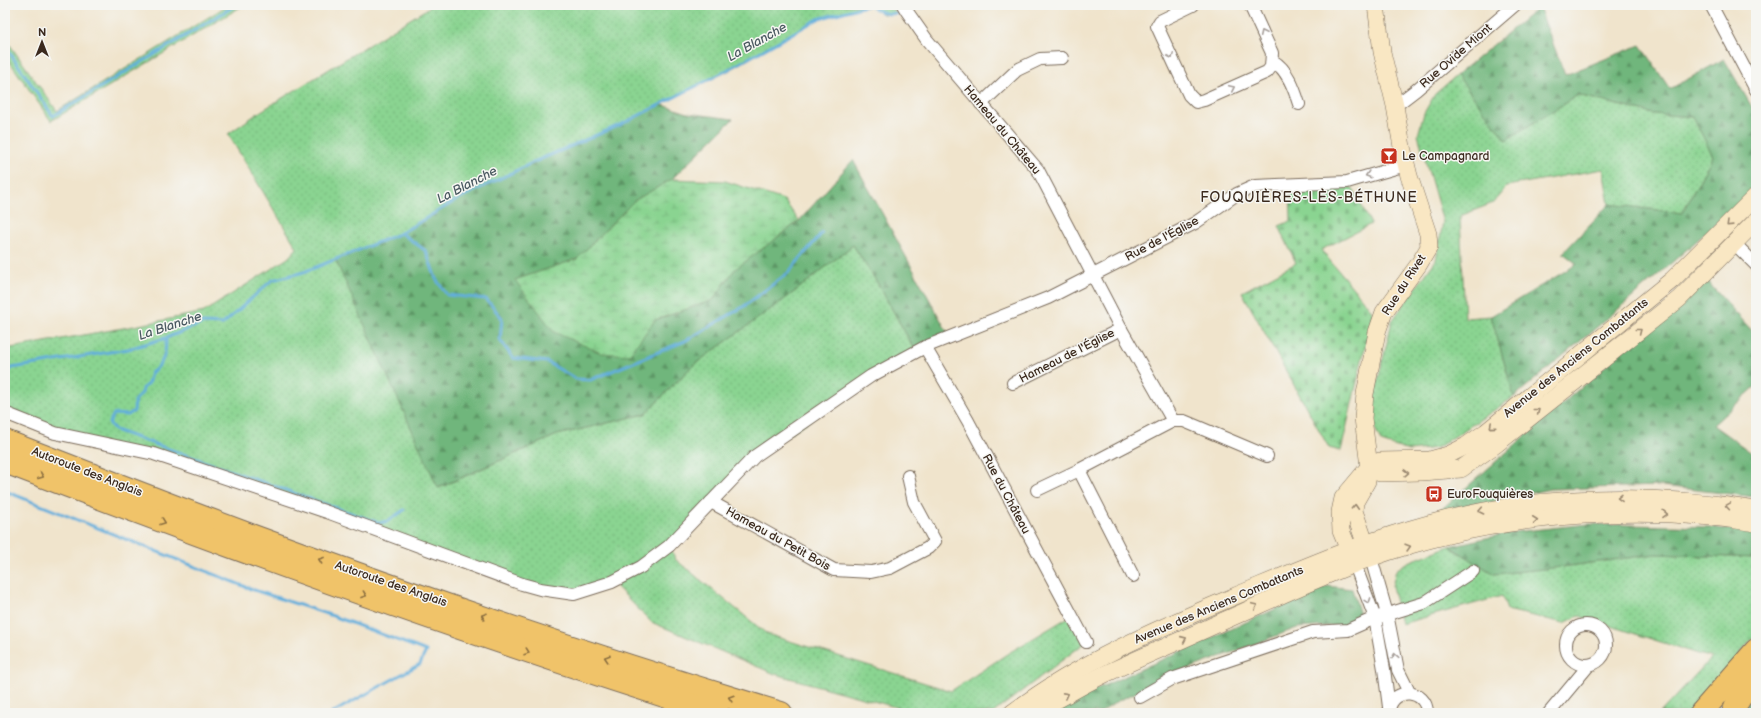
<svg xmlns="http://www.w3.org/2000/svg" width="1761" height="718" font-family="'Balsamiq Sans',sans-serif">
<defs>
<pattern id="grass-dots" width="8" height="8" patternUnits="userSpaceOnUse"><rect width="8" height="8" fill="#8ad491"/><path d="M2 2h.1M6 6h.1" fill="none" stroke="#78b67d" stroke-width="1.8" stroke-linecap="round"/></pattern>
<pattern id="forest-firs" width="22" height="20" patternUnits="userSpaceOnUse"><rect width="22" height="20" fill="#6fb67b"/><path d="M5 1l3.5 6h-7zM16 11l3.5 6h-7z" fill="#5c9464"/></pattern>
<pattern id="wetland-marsh" width="20" height="14" patternUnits="userSpaceOnUse"><rect width="20" height="14" fill="#8ad491"/><path d="M1 5h8M5 5V1M11 12h8M15 12V8" fill="none" stroke="#78b67d"/></pattern>
<pattern id="cemetery-stones" width="16" height="16" patternUnits="userSpaceOnUse"><rect width="16" height="16" fill="#8ad491"/><path d="M2 7V4a2 2 0 0 1 4 0v3zM10 15v-3a2 2 0 0 1 4 0v3z" fill="#78b67d"/></pattern>
</defs>
<rect width="100%" height="100%" fill="#f6f6f2"/>
<filter id="ink" filterUnits="userSpaceOnUse"><feTurbulence type="fractalNoise" baseFrequency=".025" numOctaves="2"/><feDisplacementMap in="SourceGraphic" scale="8" xChannelSelector="R" yChannelSelector="G"/><feConvolveMatrix kernelMatrix="1 2 1 2 8 2 1 2 1" color-interpolation-filters="sRGB"/></filter>
<filter id="wash" filterUnits="userSpaceOnUse"><feTurbulence type="fractalNoise" baseFrequency=".012" numOctaves="4" result="noise"/><feDisplacementMap in="SourceGraphic" scale="16" xChannelSelector="R" yChannelSelector="G"/><feGaussianBlur stdDeviation="0.9" result="paint"/><feColorMatrix in="noise" values="0 0 0 0 0 0 0 0 0 0 0 0 0 0 0 0 0 1.4 0 .05"/><feComposite in="paint" operator="in"/></filter>
<g filter="url(#wash)">
<rect width="100%" height="100%" fill="#f0e4cc"/>
<g fill="url(#grass-dots)" stroke="#627f58">
<polygon points="228,5 244,5 51,121 5,55 5,38 57,111"/>
<polygon points="433,5 889,5 897,14 883,14 869,5 818,19 730,70 620,125 534,162 460,198 401,233 336,259 439,488 557,435 645,414 692,366 793,293 853,245 878,284 916,352 755,456 669,546 676,560 767,634 951,691 1007,654 1072,615 1086,642 993,713 917,713 775,674 651,622 612,582 574,594 540,589 154,454 55,433 5,413 5,349 134,326 204,312 288,258 297,248 228,134 258,113"/>
<polygon points="1457,75 1506,140 1578,95 1654,114 1693,117 1713,156 1682,213 1609,204 1603,169 1507,186 1493,203 1460,216 1465,318 1491,316 1514,397 1437,448 1409,451 1381,442 1372,421 1374,397 1392,321 1436,260 1443,222 1418,135 1424,113 1435,94"/>
<polygon points="1449,546 1494,574 1562,567 1656,554 1756,558 1756,635 1689,713 1660,713 1711,658 1579,616 1564,623 1507,610 1502,596 1401,624 1392,586 1396,570 1406,563"/>
</g>
<g fill="url(#forest-firs)" stroke="#55704c">
<polygon points="1539,7 1565,75 1640,45 1670,89 1724,59 1756,114 1756,185 1743,200 1635,295 1514,397 1491,316 1577,264 1563,253 1609,204 1682,213 1713,156 1693,117 1654,114 1578,95 1506,140 1457,75"/>
<polygon points="660,104 688,113 733,119 672,179 634,201 577,259 515,280 629,355 655,320 713,300 734,270 799,221 853,160 950,337 916,352 878,284 853,245 793,293 692,366 645,414 557,435 438,488 335,259 401,233 460,198 534,162 620,125"/>
<polygon points="1705,279 1756,335 1756,386 1713,425 1756,456 1756,497 1662,486 1550,489 1436,514"/>
<polygon points="1589,524 1710,527 1756,533 1756,558 1656,554 1562,567 1494,574 1449,546 1514,532"/>
<polygon points="1327,586 1352,589 1361,618 1346,625 1297,628 1175,674 1118,701 1100,713 1052,713 1074,699"/>
<polygon points="1756,688 1756,713 1742,713"/>
</g>
<polygon fill="url(#wetland-marsh)" stroke="#627f58" points="672,179 725,181 784,200 799,221 734,270 713,300 655,320 629,355 601,353 554,332 515,280 577,259 634,201"/>
<polygon fill="url(#cemetery-stones)" stroke="#627f58" points="1352,187 1371,224 1321,250 1373,312 1341,451 1329,448 1242,292 1296,263 1279,226 1291,221 1290,189"/>
<g fill="none" stroke-linecap="round" stroke-linejoin="round">
<g stroke="#62aedb" stroke-width="3">
<polyline points="909,9 935,5"/>
<polyline points="5,46 53,116 236,5"/>
<polyline points="401,233 426,251 436,279 447,295 486,299 502,318 500,340 513,358 547,362 576,379 590,380 685,341 743,307 788,273 822,233"/>
<path d="M166 338C166 353 164 364 151 373L148 384 143 388 142 393 135 400 134 411 128 415 114 414 109 423 115 430 379 523 388 521 404 510"/>
<path d="M5 375 12 368 128 349 166 338 203 323 223 324 272 280 304 272 401 233 460 198 534 162 620 125 724 72 818 19 869 5C882 13 889 17 904 11"/>
<polyline points="5,491 251,589 333,616 426,651 420,664 332,713"/>
</g>
</g>
</g>
<g filter="url(#ink)">
<g fill="none" stroke-linecap="round" stroke-linejoin="round">
<g stroke="#7a6b5b" stroke-width="14">
<g id="street">
<polyline points="903,5 906,10 927,40 1038,170 1121,329 1173,421"/>
<polyline points="1193,5 1160,21 1157,26 1189,95 1196,102 1204,100 1267,72 1271,67 1272,53 1250,5"/>
<polyline points="1711,5 1756,90"/>
<path d="M1273 61C1287 69 1294 88 1299 104"/>
<polyline points="981,104 1017,70 1040,59 1062,58"/>
<polyline points="1395,106 1416,90 1515,5"/>
<polyline points="1735,244 1756,265"/>
<polyline points="925,347 968,421 1086,642"/>
<polyline points="1013,383 1121,329"/>
<polyline points="5,413 55,433 154,454 327,512 522,584 540,589 574,594 612,582 641,567 669,546 755,456 871,376 925,347 1048,298 1195,223 1237,194 1255,186 1347,182 1406,165"/>
<polyline points="1079,470 1133,576"/>
<polyline points="1037,490 1079,470 1173,421 1184,421 1267,456"/>
<polyline points="711,502 834,570 871,572 890,568 928,548 935,541 914,502 908,476"/>
<polyline points="1371,558 1387,614 1398,670 1409,692"/>
<polyline points="1355,565 1375,618 1384,669 1389,707"/>
<circle cx="1586" cy="645" r="20"/>
<polyline points="1140,697 1172,679 1313,632 1348,630 1375,618 1424,603 1473,571"/>
<path d="M1389 710C1393 686 1427 689 1427 713"/>
<polyline points="1549,713 1589,665"/>
</g>
</g>
<g stroke="#7a6b5b" stroke-width="18">
<g id="secondary">
<polyline points="1369,467 1380,473 1421,472 1461,469 1495,445 1679,299 1756,221"/>
<polyline points="1369,554 1354,511 1355,502 1367,481 1369,467 1363,418 1365,394 1377,332 1384,312 1419,264 1429,247 1428,234 1409,176 1402,147 1395,106 1382,52 1376,5"/>
<polyline points="1353,560 1341,531 1340,512 1343,498 1369,467 1380,461 1430,460 1448,455 1466,446 1486,432 1672,280 1756,196"/>
<path d="M1012 713C1078 663 1157 629 1233 597 1291 573 1350 547 1411 529 1523 495 1640 491 1756 510"/>
<path d="M1032 713C1056 701 1079 687 1103 675 1141 657 1180 641 1219 623 1269 601 1318 577 1370 558 1488 516 1632 502 1756 523"/>
</g>
</g>
<g stroke="#7a6b5b" stroke-width="24">
<g id="highway">
<path d="M5 441C86 472 167 504 248 534 424 599 602 659 781 713"/>
<path d="M5 462C240 552 477 638 718 713"/>
<polyline points="1701,713 1756,650"/>
<polyline points="1733,713 1737,703 1756,672"/>
</g>
</g>
<use href="#street" stroke="#fff" stroke-width="12"/>
<use href="#secondary" stroke="#f9e7c3" stroke-width="17"/>
<use href="#highway" stroke="#f0c369" stroke-width="22"/>
</g>
<defs><path id="oneway-chevron" d="M-2-3.5L2.5 0L-2 3.5" fill="none" stroke-width="1.6" stroke-linecap="round" stroke-linejoin="round"/></defs>
<g stroke="#a79f9a">
<use href="#oneway-chevron" transform="translate(1263 33) rotate(-115)"/>
<use href="#oneway-chevron" transform="translate(1171 56) rotate(65)"/>
<use href="#oneway-chevron" transform="translate(1232 88) rotate(-25)"/>
<use href="#oneway-chevron" transform="translate(1368 175) rotate(163)"/>
<use href="#oneway-chevron" transform="translate(1368 601) rotate(70)"/>
<use href="#oneway-chevron" transform="translate(1395 656) rotate(-101)"/>
</g>
<g stroke="#9a8870">
<use href="#oneway-chevron" transform="translate(1729 224) rotate(136)"/>
<use href="#oneway-chevron" transform="translate(1639 331) rotate(-38)"/>
<use href="#oneway-chevron" transform="translate(1537 411) rotate(-38)"/>
<use href="#oneway-chevron" transform="translate(1492 426) rotate(139)"/>
<use href="#oneway-chevron" transform="translate(1406 473) rotate(-1)"/>
<use href="#oneway-chevron" transform="translate(1620 498) rotate(179)"/>
<use href="#oneway-chevron" transform="translate(1728 506) rotate(-171)"/>
<use href="#oneway-chevron" transform="translate(1355 507) rotate(-87)"/>
<use href="#oneway-chevron" transform="translate(1481 511) rotate(168)"/>
<use href="#oneway-chevron" transform="translate(1665 514) rotate(1)"/>
<use href="#oneway-chevron" transform="translate(1535 520) rotate(-6)"/>
<use href="#oneway-chevron" transform="translate(1408 547) rotate(-16)"/>
<use href="#oneway-chevron" transform="translate(1255 606) rotate(-25)"/>
<use href="#oneway-chevron" transform="translate(1184 639) rotate(-24)"/>
<use href="#oneway-chevron" transform="translate(1066 695) rotate(-28)"/>
</g>
<g stroke="#8c6f40">
<use href="#oneway-chevron" transform="translate(41 476) rotate(21)"/>
<use href="#oneway-chevron" transform="translate(163 522) rotate(20)"/>
<use href="#oneway-chevron" transform="translate(321 560) rotate(-160)"/>
<use href="#oneway-chevron" transform="translate(364 595) rotate(20)"/>
<use href="#oneway-chevron" transform="translate(484 616) rotate(-161)"/>
<use href="#oneway-chevron" transform="translate(527 652) rotate(19)"/>
<use href="#oneway-chevron" transform="translate(607 658) rotate(-162)"/>
<use href="#oneway-chevron" transform="translate(731 698) rotate(-163)"/>
</g>
</g>
<defs>
<g id="bar-square" transform="scale(0.9)"><rect x="-9" y="-9" width="18" height="18" rx="4" fill="#c8321e" stroke="#f6f6f2"/><path d="M-6-5H6L.8 .8V4.5H3.5V6h-7V4.5H-.8V.8Z" fill="#fff"/></g>
<g id="bus-square" transform="scale(0.9)"><rect x="-9" y="-9" width="18" height="18" rx="4" fill="#c8321e" stroke="#f6f6f2"/><path d="M-5-6H5V4H4V6H2V4H-2V6H-4V4H-5ZM-3.5-4V0h7V-4ZM-3.5 1.2v1.5H-2V1.2ZM2 1.2v1.5H3.5V1.2Z" fill="#fff"/></g>
</defs>
<g fill-rule="evenodd">
<use href="#bar-square" x="1389" y="156"/>
<use href="#bus-square" x="1434" y="494"/>
</g>
<g text-anchor="middle" dominant-baseline="central" stroke-width="3" stroke-linejoin="round" paint-order="stroke">
<g font-size="12" fill="#3b2a1e" stroke="#f6f6f2">
<text transform="translate(1456 56) rotate(-41)">Rue Ovide Miont</text>
<text transform="translate(1002 130) rotate(50)">Hameau du Château</text>
<text transform="translate(1162 239) rotate(-28)">Rue de l'Église</text>
<text transform="translate(1404 285) rotate(-57)">Rue du Rivet</text>
<text transform="translate(1067 356) rotate(-27)">Hameau de l'Église</text>
<text transform="translate(1576 358) rotate(-39)">Avenue des Anciens Combattants</text>
<text transform="translate(87 472) rotate(21)">Autoroute des Anglais</text>
<text transform="translate(1006 494) rotate(62)">Rue du Château</text>
<text transform="translate(778 539) rotate(29)">Hameau du Petit Bois</text>
<text transform="translate(391 584) rotate(19)">Autoroute des Anglais</text>
<text transform="translate(1219 605) rotate(-23)">Avenue des Anciens Combattants</text>
</g>
<g font-size="12" fill="#3b2a1e" stroke="#f6f6f2" text-anchor="start">
<text x="1402" y="156">Le Campagnard</text>
<text x="1447" y="494">EuroFouquières</text>
</g>
<g font-size="13" font-style="italic" fill="#495860" stroke="#f6f6f2">
<text transform="translate(757 42) rotate(-29)">La Blanche</text>
<text transform="translate(467 185) rotate(-27)">La Blanche</text>
<text transform="translate(170 326) rotate(-18)">La Blanche</text>
</g>
<g font-size="14" letter-spacing="1" fill="#3b2a1e" stroke="#f6f6f2">
<text x="1309" y="197">FOUQUIÈRES-LÈS-BÉTHUNE</text>
</g>
</g>
<rect width="1761" height="718" fill="none" stroke="#f6f6f2" stroke-width="20"/>
<g transform="translate(42 42)" stroke="#f6f6f2" stroke-width="3" paint-order="stroke">
<path d="M0-3L7 15L0 10L-7 15Z" fill="#3b2a1e"/>
<text y="-6" font-size="11" font-weight="bold" text-anchor="middle" fill="#3b2a1e">N</text>
</g>
</svg>
